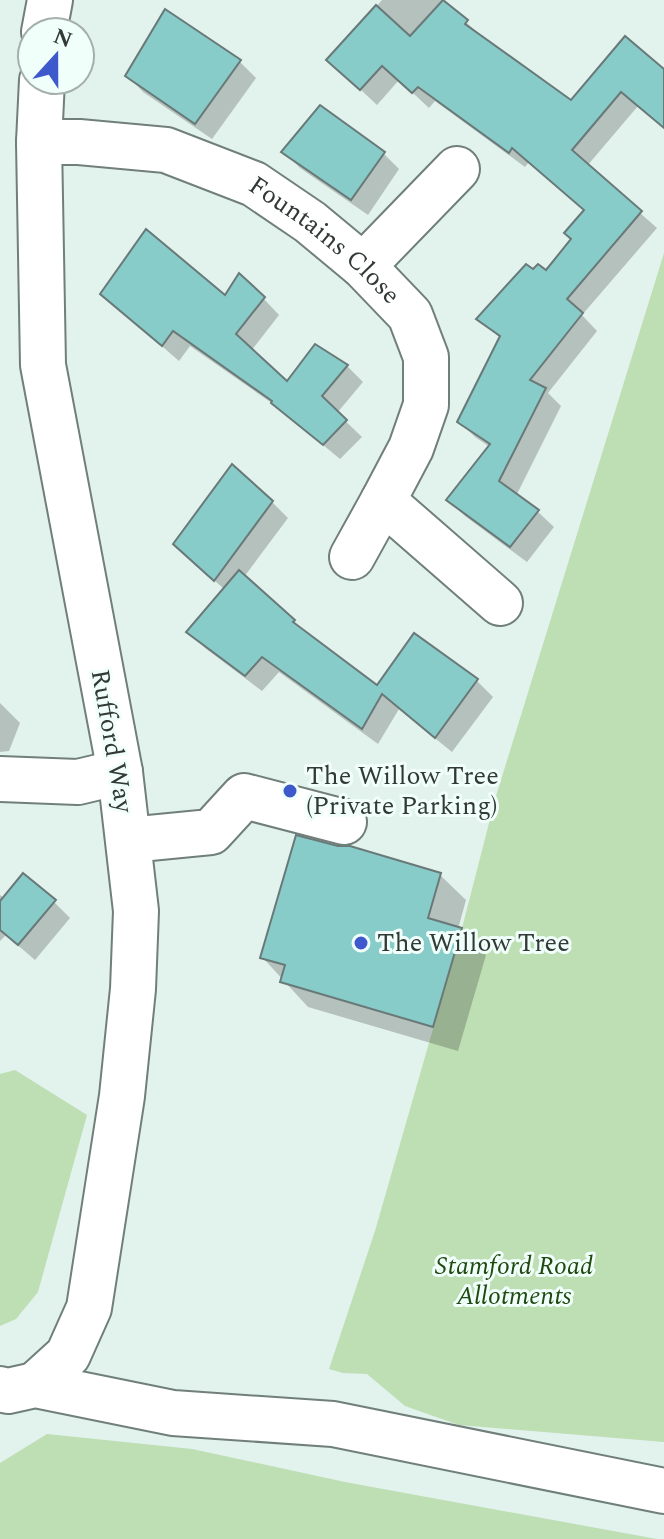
<svg xmlns="http://www.w3.org/2000/svg" width="664" height="1539" font-family="Spectral,serif">
<rect width="100%" height="100%" fill="#e2f2ed"/>
<g fill="#bedeb4">
<polygon points="664,253 664,1442 459,1425 405,1406 367,1374 343,1373 329,1369 375,1231 462,928 496,796"/>
<polygon points="15,1070 87,1115 38,1292 16,1319 0,1326 0,1074"/>
<polygon points="47,1434 192,1449 345,1482 657,1539 0,1539 0,1463"/>
</g>
<g fill="#0003">
<polygon points="382,0 442,0 482,37 572,102 664,72 664,128 638,106 587,166 657,228 582,315 597,331 548,393 561,406 516,496 538,512 554,527 527,562 465,516 449,500 490,447 475,437 459,421 501,339 479,319 533,272 547,272 573,240 586,211 529,162 525,167 435,101 429,108 399,80 377,105 329,60"/>
<polygon points="166,12 240,62 256,78 212,139 143,92 127,75"/>
<polygon points="284,152 383,153 399,169 368,215 300,168"/>
<polygon points="102,294 263,298 279,315 251,351 288,384 315,347 347,366 363,382 337,413 362,437 340,459 276,406 190,346 179,361"/>
<polygon points="272,502 288,518 244,577 311,638 378,688 414,635 477,681 493,697 452,752 399,709 378,744 279,672 262,691 205,648 189,632 225,590 192,560"/>
<polygon points="0,703 20,723 9,751 0,752"/>
<polygon points="440,875 466,900 458,929 486,955 458,1051 308,1007 263,958"/>
<polygon points="0,895 5,899 54,902 70,918 35,960 6,935 0,941"/>
</g>
<g fill="#88ccca" stroke="#697978" stroke-width="2">
<polygon points="443,0 468,20 465,24 571,100 625,36 664,69 664,128 621,92 572,150 642,211 567,299 583,313 530,380 546,388 499,481 539,510 510,547 446,500 490,444 457,422 500,336 476,319 526,264 533,269 538,264 546,270 571,239 564,233 584,210 512,148 509,153 418,87 412,93 382,66 360,90 326,60 376,5 410,36"/>
<polygon points="165,9 241,60 195,124 125,76"/>
<polygon points="320,105 385,152 351,200 281,152"/>
<polygon points="146,229 225,295 239,273 265,297 236,334 287,381 315,344 348,365 322,396 347,420 323,445 271,403 272,401 173,331 162,346 100,294"/>
<polygon points="232,464 273,501 214,581 173,544"/>
<polygon points="239,570 295,620 293,622 377,685 414,633 478,679 435,738 382,694 362,729 262,657 245,676 186,632"/>
<polygon points="296,835 338,846 350,846 441,873 428,918 462,928 433,1027 280,982 285,965 260,958"/>
<polygon points="23,873 56,900 18,945 0,930 0,901"/>
</g>
<g fill="none" stroke-linecap="round" stroke-linejoin="round">
<g stroke="#707f7a" stroke-width="48">
<g id="minor">
<polyline points="44,32 50,0"/>
<path id="s1" d="M39 142H79L166 150 254 184 310 222 363 266 410 315 426 357V405L411 448 383 501 500 603"/>
<polyline points="363,266 457,169"/>
<polyline points="352,557 383,501"/>
<polyline points="0,779 78,782 120,772"/>
<polyline points="129,840 211,832 244,796 344,822"/>
<polyline points="35,1385 68,1355 89,1308 122,1096 133,989 136,911 120,772 43,365 39,142 42,80"/>
<polyline points="0,1389 8,1391 35,1385 173,1413 333,1424 664,1491"/>
</g>
</g>
<use href="#minor" stroke="#fff" stroke-width="44"/>
</g>
<g fill="#3e59cc" stroke="#f1fffb" stroke-width="3">
<circle cx="290" cy="791" r="8"/>
<circle cx="361" cy="943" r="8"/>
</g>
<g text-anchor="middle" dominant-baseline="central" stroke-width="6" stroke-linejoin="round" paint-order="stroke">
<g font-size="26" fill="#323937" stroke="#f1fffb">
<text stroke="none"><textPath href="#s1" startOffset="312">Fountains Close</textPath></text>
<text transform="translate(112 741) rotate(80)">Rufford Way</text>
</g>
<g font-size="26" fill="#323937" stroke="#f1fffb" text-anchor="start">
<text x="306" y="776">The Willow Tree<tspan x="306" dy="30">(Private Parking)</tspan></text>
<text x="377" y="943">The Willow Tree</text>
</g>
<g font-size="26" font-style="italic" fill="#204910" stroke="#f1fffb">
<text x="514" y="1266">Stamford Road<tspan x="514" dy="30">Allotments</tspan></text>
</g>
</g>
<g transform="translate(56 56) rotate(21)"><circle r="38" fill="#f1fffb" stroke="#a5b0ad" stroke-width="2"/>
<path d="M0-6L14 30L0 20L-14 30Z" fill="#3e59cc"/>
<text y="-12" font-size="22" font-weight="bold" text-anchor="middle" fill="#323937">N</text>
</g>
</svg>
